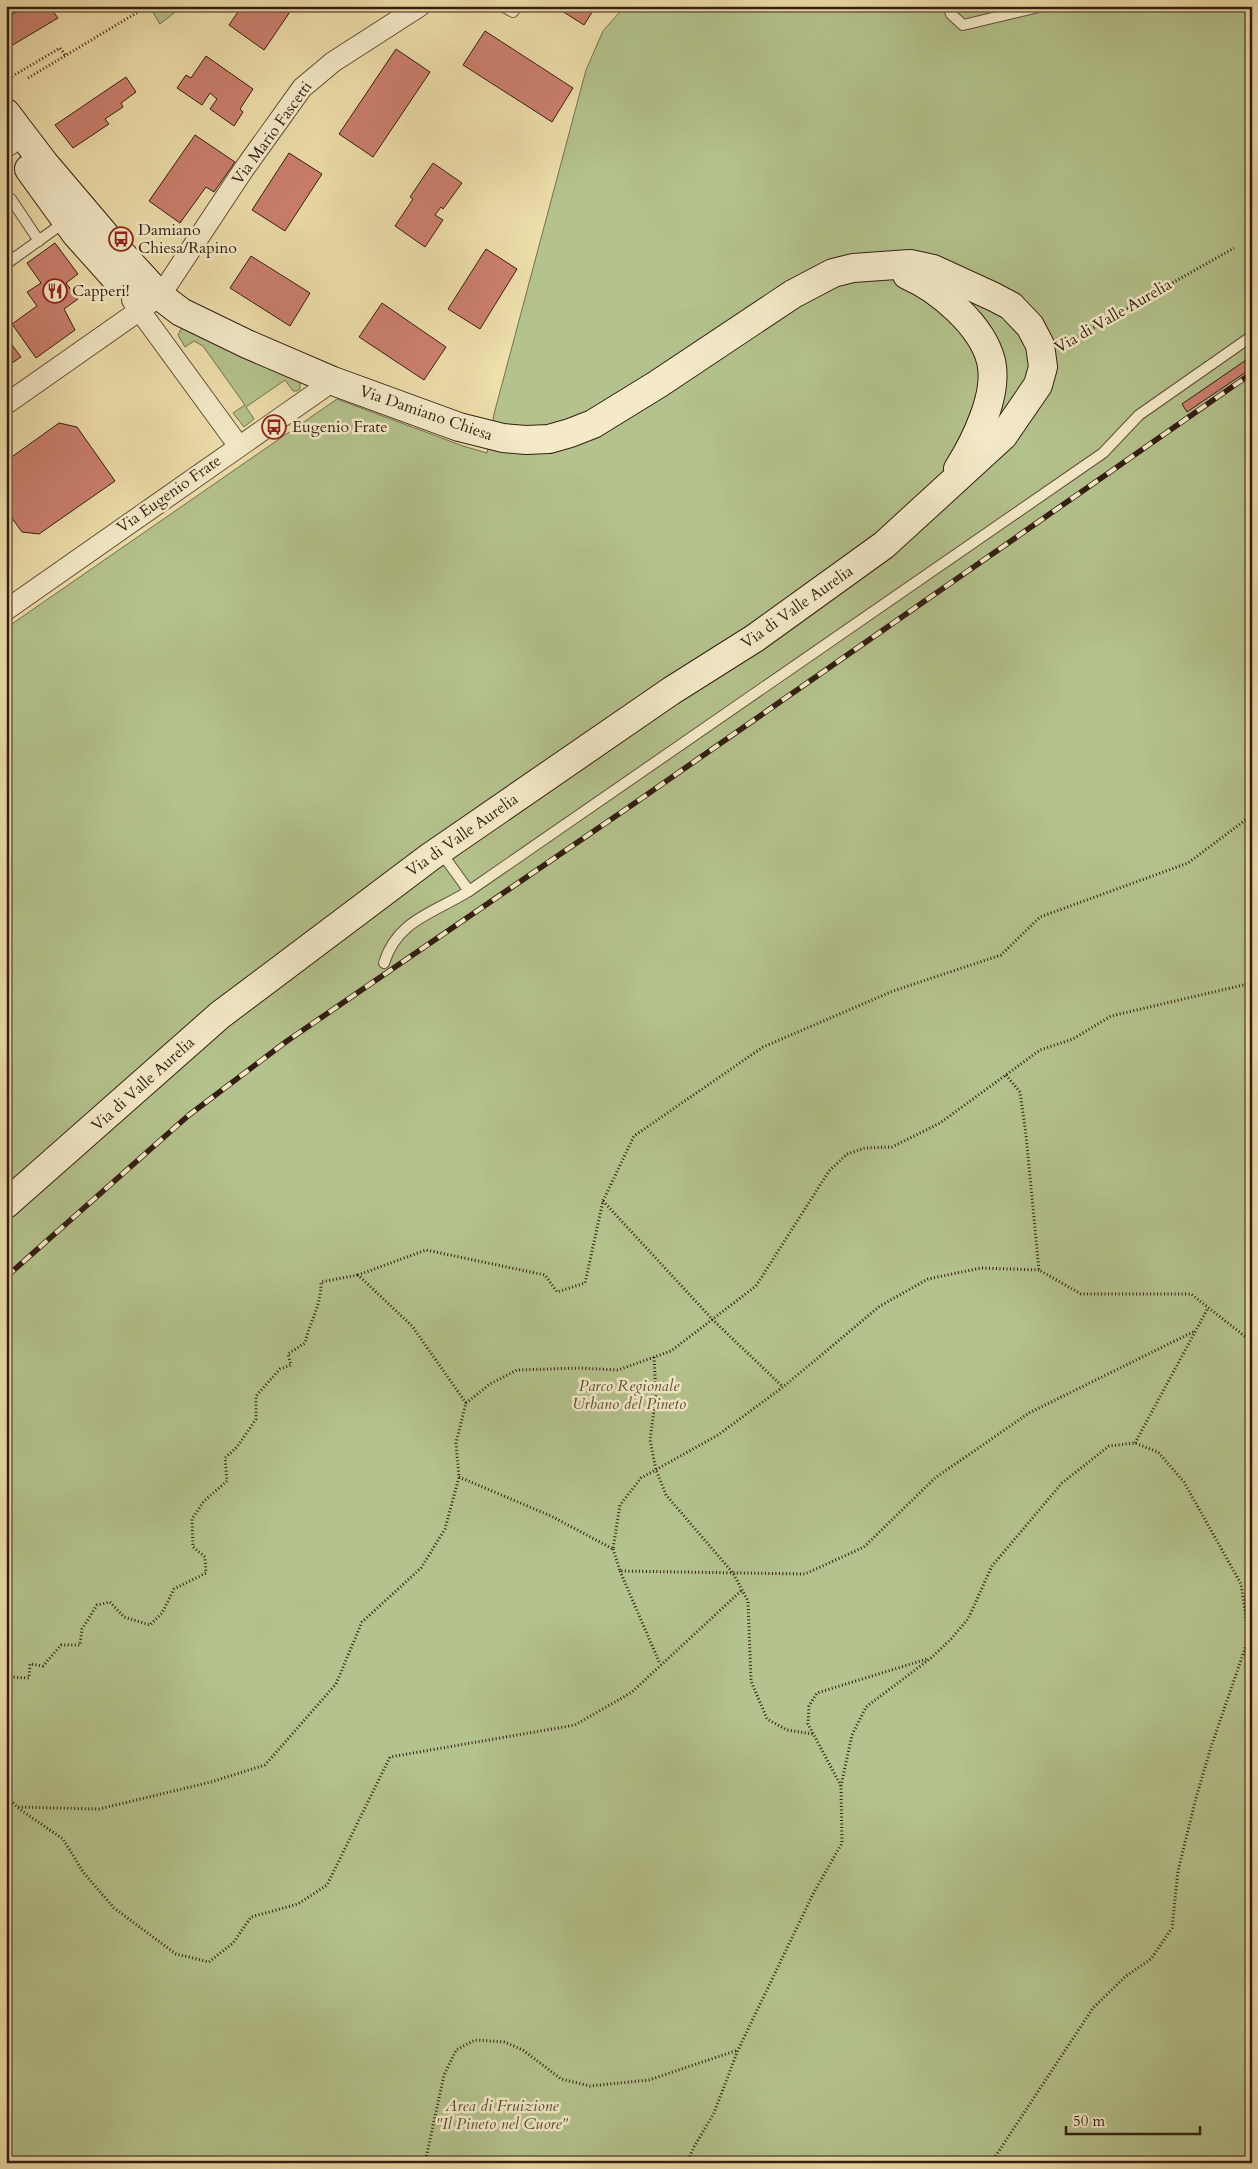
<svg xmlns="http://www.w3.org/2000/svg" width="1258" height="2169" font-family="Cardo,serif">
<rect width="100%" height="100%" fill="#eedfab"/>
<filter id="stains"><feTurbulence type="fractalNoise" baseFrequency=".004" numOctaves="4"/><feColorMatrix values="0 0 0 0 .2 0 0 0 0 .09 0 0 0 0 .02 0 0 0 .5 -.17"/></filter>
<radialGradient id="worn" r=".72"><stop offset=".6" stop-color="#630" stop-opacity="0"/><stop offset="1" stop-color="#630" stop-opacity=".3"/></radialGradient>
<g fill="#b4c38d" stroke="#747050">
<polygon points="149,6 183,6 160,24"/>
<polygon points="625,6 937,6 938,9 959,6 1252,6 1252,2163 6,2163 6,628 337,399 463,446 487,453 494,414 586,70 603,31"/>
<polygon points="182,327 300,381 300,389 297,391 293,391 285,380 246,407 254,419 244,427 233,413 245,405 203,346 194,341 185,347 178,335"/>
</g>
<g fill="#cc806f" stroke="#331d12">
<polygon points="17,6 49,6 58,18 6,49 6,18 20,10"/>
<polygon points="242,6 294,6 264,50 229,25"/>
<polygon points="565,6 596,6 584,25 562,11"/>
<polygon points="485,31 573,88 552,122 463,65"/>
<polygon points="396,49 430,72 373,157 339,134"/>
<polygon points="206,56 253,89 240,109 243,112 234,126 210,109 217,99 210,93 202,105 177,88 186,75 191,78"/>
<polygon points="126,77 136,92 121,103 123,107 105,119 109,124 73,148 55,125"/>
<polygon points="195,135 235,162 214,192 206,187 180,223 149,201"/>
<polygon points="289,153 322,174 285,231 252,210"/>
<polygon points="433,163 462,183 443,209 441,207 435,215 443,220 425,247 395,226 413,199 410,197"/>
<polygon points="55,243 78,274 66,283 78,299 64,309 75,330 36,358 12,324 37,306 27,292 41,283 27,263"/>
<polygon points="486,249 517,269 480,329 448,309"/>
<polygon points="251,256 310,293 290,326 230,288"/>
<polygon points="382,303 446,347 424,380 359,337"/>
<polygon points="6,337 21,357 6,367"/>
<polygon points="1249,358 1252,368 1187,412 1182,404"/>
<polygon points="59,423 77,427 115,481 39,534 22,532 6,510 6,461"/>
</g>
<g fill="none" stroke-linecap="round" stroke-linejoin="round">
<g stroke="#624e38" stroke-width="12">
<g id="lane">
<polyline points="502,6 513,12 517,6"/>
<polyline points="948,6 951,14 963,25 1043,6"/>
<polyline points="6,153 14,148"/>
<polyline points="6,197 11,199 39,241"/>
<polyline points="6,264 66,221"/>
<polyline points="440,851 469,891 1103,453 1139,415 1252,336"/>
<path d="M384 963C397 920 434 913 469 891"/>
</g>
</g>
<g stroke="#624e38" stroke-width="22">
<g id="street">
<polyline points="132,300 238,445"/>
<polyline points="6,404 160,296 244,169 302,88 333,62 420,6"/>
<polyline points="6,610 333,381"/>
</g>
</g>
<g stroke="#331d12" stroke-width="30">
<g id="secondary">
<polyline points="6,113 44,163 117,249 160,296 181,312 247,344 333,381 459,427 503,438 526,440 549,439 570,433 593,424 658,384 793,294 833,273 853,268 910,264 933,269 994,297 1011,306 1030,326 1040,345 1043,367 1038,385 1003,436 884,545 755,638 671,691 430,857 220,1015 6,1204"/>
<polyline points="29,169 76,234 119,282 160,296"/>
<path d="M907 275C939 289 982 325 991 361 999 394 975 442 958 469"/>
</g>
</g>
<g stroke="#331d12" stroke-width="3" stroke-dasharray="1 2.5" stroke-linecap="butt">
<polyline points="28,78 148,6"/>
<polyline points="6,80 60,48 66,56"/>
<polyline points="1063,345 1234,248"/>
<polyline points="1006,1075 1020,1092 1026,1135 1039,1270 1081,1294 1191,1294 1252,1342"/>
<polyline points="603,1201 713,1320 783,1387"/>
<polyline points="654,1357 656,1395 650,1440 656,1470 666,1495 733,1573 748,1601 751,1681 767,1719 787,1730 813,1734"/>
<polyline points="466,1403 412,1326 358,1275 426,1250 545,1275 557,1292 585,1283 603,1201 634,1136 763,1047 893,991 1001,955 1040,917 1188,863 1252,815"/>
<polyline points="1135,1443 1208,1308"/>
<polyline points="459,1477 551,1516 613,1549 620,1505 641,1478 718,1435 783,1387 880,1306 928,1279 981,1268 1039,1270"/>
<polyline points="613,1549 620,1571 805,1574 864,1547 935,1478 1029,1413 1195,1331"/>
<polyline points="620,1571 660,1664"/>
<path d="M6 1682 9 1677 29 1678 30 1664 43 1666 61 1645H80L82 1629 97 1605 110 1602 124 1617 150 1625 162 1613 174 1589 206 1573 205 1557 193 1547 192 1519 204 1501 227 1481 225 1458 237 1447 256 1419V1396L280 1369 291 1365 288 1354 305 1343C310 1321 322 1304 321 1282L358 1275"/>
<polyline points="841,1786 808,1724 809,1706 817,1693 927,1659"/>
<polyline points="6,1795 17,1807 99,1809 211,1782 265,1765 336,1684 362,1622 421,1568 445,1529 459,1477 456,1443 466,1403 490,1384 517,1370 580,1368 618,1370 671,1351 756,1286 829,1171 847,1154 865,1148 892,1147 940,1123 1040,1050 1073,1039 1111,1016 1252,983"/>
<polyline points="18,1808 63,1839 83,1872 114,1908 176,1954 209,1962 233,1943 251,1917 298,1904 327,1885 390,1757 575,1725 632,1692 742,1590"/>
<polyline points="425,2163 444,2075 456,2050 475,2040 504,2042 523,2050 561,2079 590,2086 649,2080 738,2050"/>
<polyline points="687,2163 694,2147 714,2113 738,2050 813,1894 842,1843 841,1786 852,1735 866,1707 931,1658 951,1639 968,1619 992,1566 1062,1483 1109,1446 1135,1443 1158,1452 1184,1482 1241,1584 1249,1637 1211,1747 1196,1798 1178,1871 1172,1928 1151,1959 1126,1976 1093,2008 991,2163"/>
</g>
<use href="#lane" stroke="#f4eac8" stroke-width="10"/>
<use href="#street" stroke="#f4eac8" stroke-width="20"/>
<use href="#secondary" stroke="#f4eac8" stroke-width="28"/>
<g stroke="#331d12" stroke-width="5.5">
<polyline id="rail" points="6,1277 189,1115 287,1041 632,805 1252,373"/>
</g>
<use href="#rail" stroke="#f4eac8" stroke-width="4" stroke-dasharray="11" stroke-linecap="butt"/>
</g>
<defs>
<g id="bus-ring" transform="scale(1.25)"><circle r="9.5" fill="#f4eac8" stroke="#8f2418" stroke-width="1.5"/><path d="M-5-6H5V4H4V6H2V4H-2V6H-4V4H-5ZM-3.5-4V0h7V-4ZM-3.5 1.2v1.5H-2V1.2ZM2 1.2v1.5H3.5V1.2Z" fill="#8f2418"/></g>
<g id="restaurant-ring" transform="scale(1.25)"><circle r="9.5" fill="#f4eac8" stroke="#8f2418" stroke-width="1.5"/><path d="M-5-6h1v4h1v-4h1v4h1v-4h1v5L-1.5 .5V6h-2V.5L-5-1ZM5-6V6H3V1.5H1.5Q1.5-4 5-6Z" fill="#8f2418"/></g>
</defs>
<g fill-rule="evenodd">
<use href="#bus-ring" x="121" y="239"/>
<use href="#restaurant-ring" x="55" y="291"/>
<use href="#bus-ring" x="274" y="427"/>
</g>
<g text-anchor="middle" dominant-baseline="central" stroke-width="5" stroke-linejoin="round" paint-order="stroke">
<g font-size="16" fill="#331d12" stroke="#f4eac8">
<text transform="translate(272 133) rotate(-54)">Via Mario Fascetti</text>
<text transform="translate(1113 316) rotate(-30)">Via di Valle Aurelia</text>
<text transform="translate(426 413) rotate(19)">Via Damiano Chiesa</text>
<text transform="translate(169 494) rotate(-35)">Via Eugenio Frate</text>
<text transform="translate(797 607) rotate(-35)">Via di Valle Aurelia</text>
<text transform="translate(462 835) rotate(-35)">Via di Valle Aurelia</text>
<text transform="translate(143 1084) rotate(-42)">Via di Valle Aurelia</text>
</g>
<g font-size="16" fill="#331d12" stroke="#f4eac8" text-anchor="start">
<text x="138" y="230">Damiano<tspan x="138" dy="18">Chiesa/Rapino</tspan></text>
<text x="72" y="291">Capperi!</text>
<text x="292" y="427">Eugenio Frate</text>
</g>
<g font-size="16" font-style="italic" fill="#5a4f37" stroke="#f4eac8">
<text x="629" y="1386">Parco Regionale<tspan x="629" dy="18">Urbano del Pineto</tspan></text>
<text x="502" y="2106">Area di Fruizione<tspan x="502" dy="18">"Il Pineto nel Cuore"</tspan></text>
</g>
</g>
<rect width="1258" height="2169" fill="none" stroke="#eedfab" stroke-width="25"/>
<rect x="8" y="8" width="1243" height="2154" fill="none" stroke="#331d12" stroke-width="2.5"/>
<rect x="12" y="12" width="1233" height="2144" fill="none" stroke="#331d12"/>
<path d="M1066 2126v8h134v-8" fill="none" stroke="#331d12" stroke-width="2.5"/>
<text x="1073" y="2126" font-size="15" fill="#331d12" stroke="#f4eac8" stroke-width="4" paint-order="stroke">50 m</text>
<rect width="100%" height="100%" filter="url(#stains)"/>
<rect width="100%" height="100%" fill="url(#worn)"/>
</svg>
